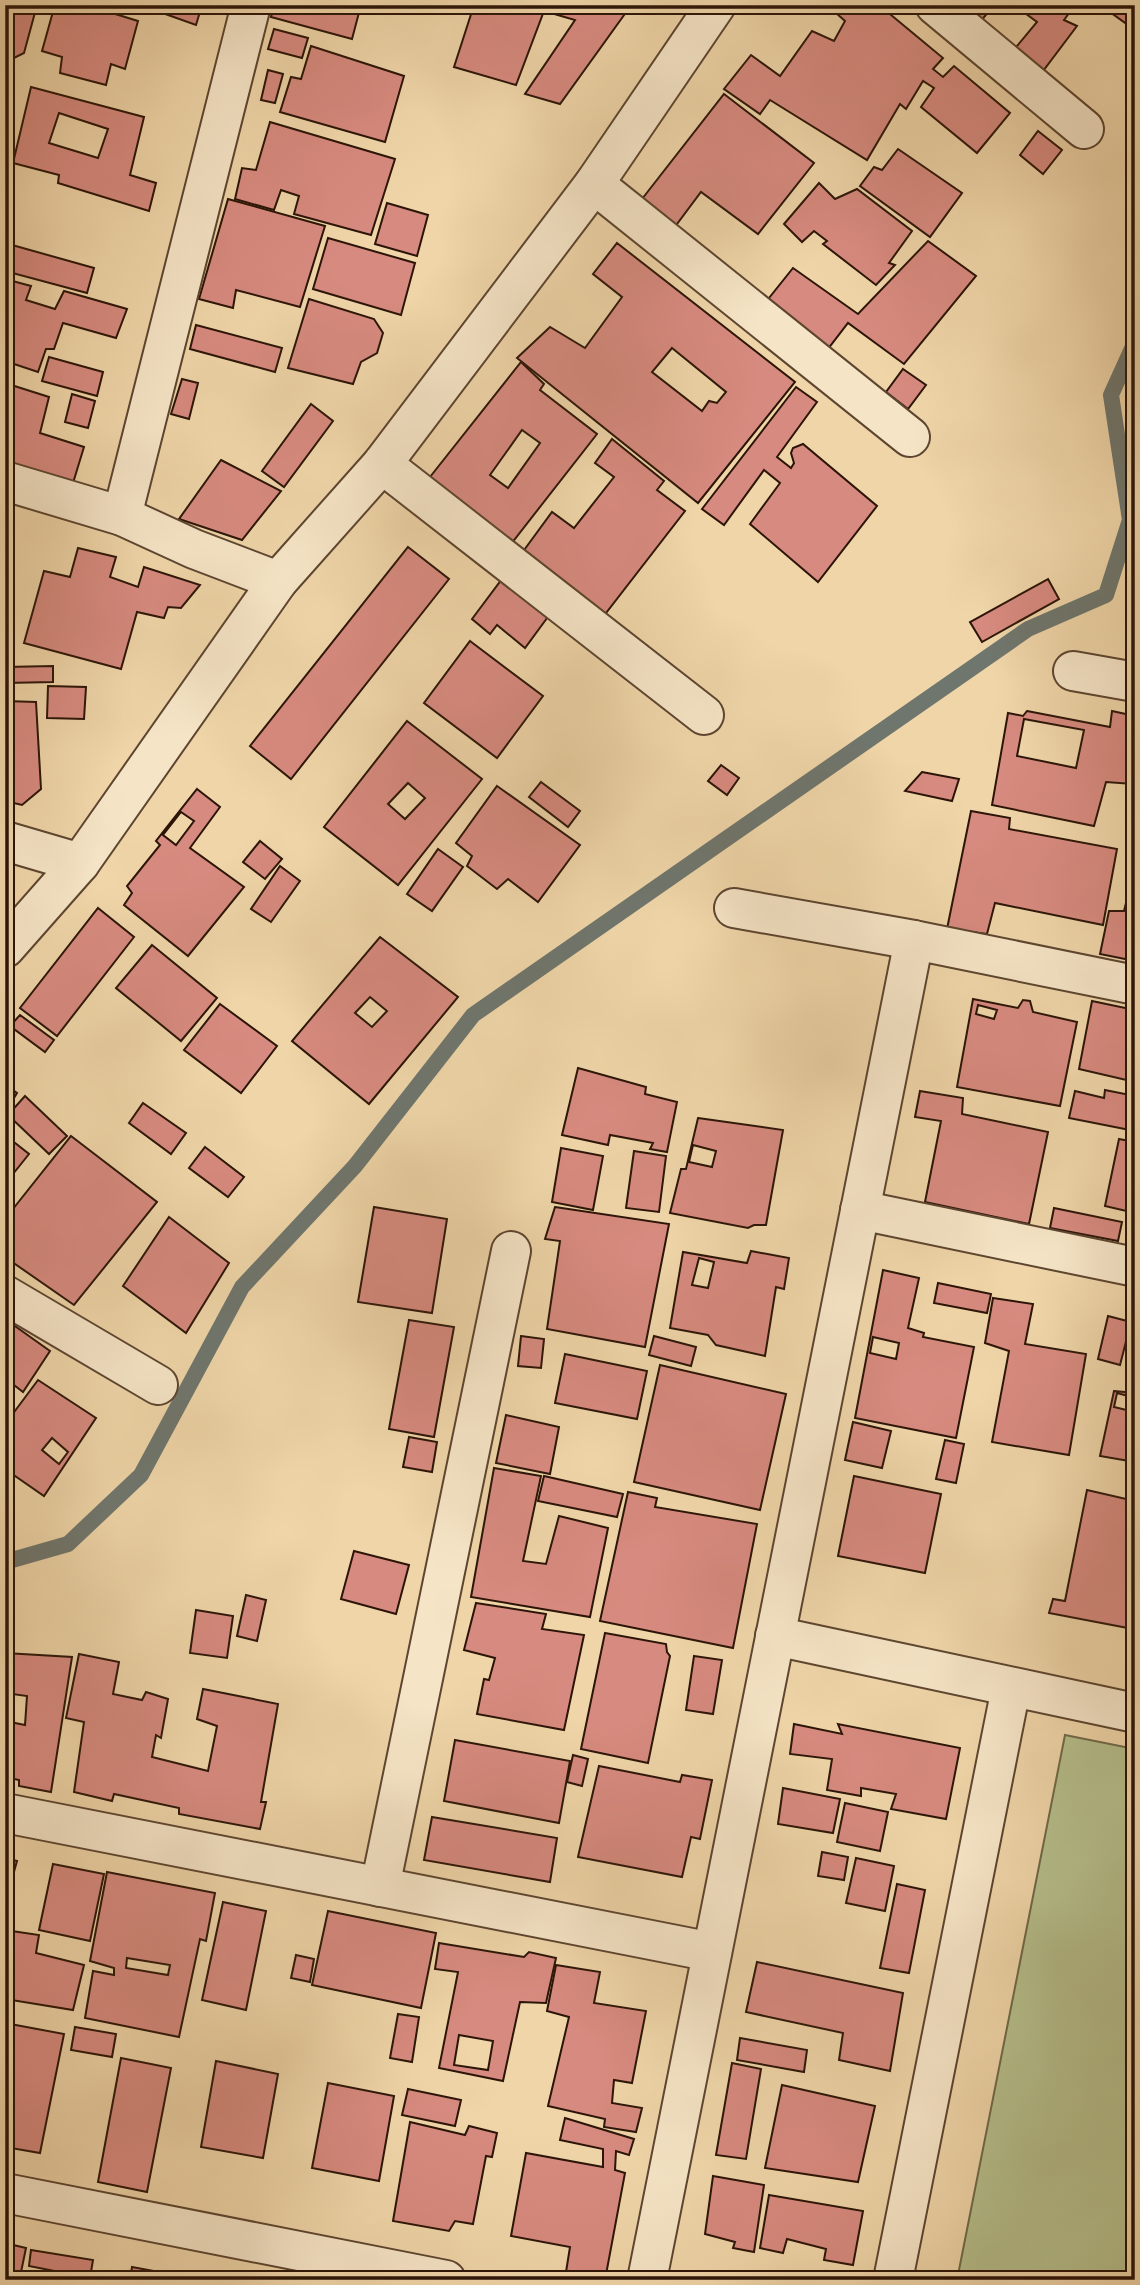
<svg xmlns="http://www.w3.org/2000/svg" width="1140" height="2285" font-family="'Libre Caslon Text',serif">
<rect width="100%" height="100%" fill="#efd5a8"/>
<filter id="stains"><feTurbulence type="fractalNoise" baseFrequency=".00286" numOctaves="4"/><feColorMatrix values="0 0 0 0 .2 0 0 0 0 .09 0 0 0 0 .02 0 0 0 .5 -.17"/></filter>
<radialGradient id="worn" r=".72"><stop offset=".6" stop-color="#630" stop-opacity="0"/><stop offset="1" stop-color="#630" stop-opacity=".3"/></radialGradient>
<polygon fill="#b5be8b" stroke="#706a4a" stroke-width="2" points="1065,1735 1135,1749 1135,2280 957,2280"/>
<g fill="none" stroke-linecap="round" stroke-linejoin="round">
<polyline stroke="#6f766d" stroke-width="16" points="5,1562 68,1544 141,1475 242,1287 355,1166 473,1015 1028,629 1106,595 1130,520 1111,395 1135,342"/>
</g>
<g fill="#d78a7f" stroke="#2c1508" stroke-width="2" fill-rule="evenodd">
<polygon points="5,5 37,5 24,53 10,60 5,59"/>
<polygon points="78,5 86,5 138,21 125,69 111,64 106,85 60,73 62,57 42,51 54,8 74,14"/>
<polygon points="140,5 202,5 196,25"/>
<polygon points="274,5 361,5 352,39 271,17"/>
<polygon points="474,5 627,5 627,11 560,104 525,94 575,20 544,11 516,85 454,67"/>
<polygon points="827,5 879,5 943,58 933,69 943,77 954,66 1010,113 977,153 921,107 934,88 923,81 906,109 900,104 867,160 770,100 760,114 724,89 751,55 780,76 812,31 834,41 845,21"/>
<polygon points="949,5 994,5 976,27"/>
<polygon points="1014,5 1075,5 1064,20 1077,26 1040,75 1012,52 1037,22"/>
<polygon points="1105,5 1135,5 1135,30 1103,7"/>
<polygon points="274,29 308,38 302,58 268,49"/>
<polygon points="311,46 404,76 385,142 280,112 291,77 301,79"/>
<polygon points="268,70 283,74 275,103 261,100"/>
<path d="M31 87 144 117 130 175 156 183 149 211 58 183 59 175 13 163ZM59 113 108 129 98 158 49 143Z"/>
<polygon points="724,94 814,163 758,234 701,192 668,236 635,208"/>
<polygon points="270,122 395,159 371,235 294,214 299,196 281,190 274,210 235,199 242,168 256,170"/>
<polygon points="1038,131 1062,150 1043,174 1020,155"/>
<polygon points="898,149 962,193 930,237 860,186 874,167 882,170"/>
<polygon points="819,183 835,199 857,189 912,231 889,263 895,265 876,285 823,244 827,241 814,231 802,242 784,224"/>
<polygon points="228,199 325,226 300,307 236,290 233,308 199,299"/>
<polygon points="387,203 428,215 417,256 375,244"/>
<polygon points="328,238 415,263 401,315 313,289"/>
<polygon points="928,241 976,276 904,364 848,323 824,354 761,308 793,268 858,314"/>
<polygon points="5,243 94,268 87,293 5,271"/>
<path d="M617 243 795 382 698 503 517 358 550 327 585 348 622 297 593 274ZM672 348 726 392 717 403 709 401 702 411 652 372Z"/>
<polygon points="5,279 31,286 26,300 55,309 64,291 127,309 116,338 63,323 54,349 46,349 38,372 5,361"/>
<polygon points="309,299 374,319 383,333 377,353 361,362 353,384 288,368"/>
<polygon points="196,325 282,348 275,372 190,349"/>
<polygon points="49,357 103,372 97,396 42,381"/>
<path d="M521 362 544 384 540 390 597 434 511 544 430 477ZM522 430 540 443 508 488 490 475Z"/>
<polygon points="903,369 926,385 908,409 886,392"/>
<polygon points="182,379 198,383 189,419 171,414"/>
<polygon points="5,383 49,397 40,433 84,447 73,483 5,463"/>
<polygon points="796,387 817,402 777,457 791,468 794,463 791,453 793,448 803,444 877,506 818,582 750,524 780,483 764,470 724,525 702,509"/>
<polygon points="72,394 95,401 88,428 65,422"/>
<polygon points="311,404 333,421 284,487 262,471"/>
<polygon points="612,439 664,481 657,490 685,511 599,622 519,557 552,512 574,528 614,477 595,463"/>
<polygon points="221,460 281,491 242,540 179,519"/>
<polygon points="408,547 449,579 291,779 250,746"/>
<polygon points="78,548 116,557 110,577 138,587 144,567 200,585 181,608 168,607 164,618 137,612 121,669 24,643 44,571 70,577"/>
<polygon points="502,579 550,614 525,648 497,625 490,634 472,619"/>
<polygon points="1048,579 1059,599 982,642 970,622"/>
<polygon points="470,641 543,696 497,758 424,703"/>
<polygon points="53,666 53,682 5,683 5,667"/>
<polygon points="48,686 86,687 84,719 47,718"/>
<polygon points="5,701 36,702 41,789 22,805 5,801"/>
<path d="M1027 711 1110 727 1112 711 1135 716V774L1133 784 1106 782 1094 826 992 805 1008 713 1023 716ZM1024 719 1084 730 1076 768 1017 756Z"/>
<path d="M407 721 482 779 398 885 324 827ZM408 783 425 798 405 819 388 804Z"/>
<polygon points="721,765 739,778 727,795 708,781"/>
<polygon points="922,772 959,779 952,801 905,791"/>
<polygon points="541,782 580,811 568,827 529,797"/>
<polygon points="497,786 580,845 538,902 508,879 497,889 467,866 472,856 456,843"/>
<path d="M197 789 220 807 190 848 244 887 188 956 124 905 132 893 127 886 160 845 156 841ZM181 812 194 821 176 845 163 835Z"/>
<polygon points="971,811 1010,818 1009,829 1117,849 1103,925 995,903 987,934 947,929"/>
<polygon points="260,841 282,859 265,879 243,862"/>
<polygon points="438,849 463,867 432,911 407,894"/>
<polygon points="280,866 300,881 271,922 251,909"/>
<polygon points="1135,867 1135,961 1100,954 1109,911 1124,911"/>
<polygon points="98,908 134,937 57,1036 20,1008"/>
<path d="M380 937 458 997 369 1104 292 1041ZM370 997 387 1011 372 1027 355 1013Z"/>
<polygon points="152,945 217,998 181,1041 116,988"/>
<path d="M973 999 1018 1008 1023 1000 1030 1001 1033 1012 1077 1022 1060 1106 957 1087ZM978 1005 997 1010 994 1019 976 1014Z"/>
<polygon points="1092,1001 1135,1010 1135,1082 1079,1069"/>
<polygon points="220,1004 277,1046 241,1093 184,1050"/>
<polygon points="20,1015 54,1040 45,1052 10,1026"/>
<polygon points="578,1068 646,1087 645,1094 677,1102 667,1152 650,1149 653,1143 610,1135 608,1145 562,1135"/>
<polygon points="5,1084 17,1093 5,1113"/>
<polygon points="1105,1090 1135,1096 1135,1131 1069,1118 1075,1091 1104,1098"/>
<polygon points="920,1091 963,1098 962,1114 1048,1132 1029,1224 925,1202 941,1121 915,1117"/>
<polygon points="25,1096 67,1136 49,1154 8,1115"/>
<polygon points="143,1103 186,1133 171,1154 129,1123"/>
<path d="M698 1118 783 1130 766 1225H754L748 1228 670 1213 681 1169H686ZM693 1145 716 1151 712 1167 689 1162Z"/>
<polygon points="5,1135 29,1154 5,1184"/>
<polygon points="71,1136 157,1202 74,1305 5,1257 5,1219"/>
<polygon points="1119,1139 1135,1142 1135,1213 1105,1206"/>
<polygon points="205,1147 244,1177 228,1197 189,1168"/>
<polygon points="561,1148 603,1156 593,1210 552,1202"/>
<polygon points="634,1151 666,1156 659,1212 626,1208"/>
<polygon points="374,1207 447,1219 432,1313 358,1302"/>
<polygon points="555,1207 669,1224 645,1347 547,1329 560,1241 545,1239"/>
<polygon points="1054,1208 1122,1222 1118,1241 1050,1228"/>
<polygon points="169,1217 229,1263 186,1333 123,1286"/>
<path d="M751 1251 789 1258 784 1289 776 1287 765 1356 716 1345 708 1335 670 1328 683 1252 747 1263ZM699 1258 714 1262 708 1288 692 1285Z"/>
<path d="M883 1270 919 1278 908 1328 924 1333 923 1337 974 1347 956 1438 855 1418ZM873 1337 899 1343 896 1359 870 1353Z"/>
<polygon points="938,1283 991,1294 987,1313 934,1303"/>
<polygon points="993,1298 1033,1304 1025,1344 1086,1354 1069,1455 992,1442 1009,1351 985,1343"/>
<polygon points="1108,1316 1131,1322 1120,1365 1098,1359"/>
<polygon points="5,1319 50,1351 23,1392 5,1378 5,1361 10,1353 5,1350"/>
<polygon points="409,1320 454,1327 434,1437 389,1429"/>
<polygon points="521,1336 544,1339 541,1368 518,1366"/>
<polygon points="654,1336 696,1347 691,1366 649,1355"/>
<polygon points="565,1354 647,1371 637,1419 555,1403"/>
<polygon points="660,1365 786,1394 760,1510 634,1482"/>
<path d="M38 1380 96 1418 44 1496 5 1469V1439L13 1429 6 1423ZM52 1438 68 1452 59 1464 42 1450Z"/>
<polygon points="1114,1391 1135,1393 1135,1398 1117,1393 1114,1407 1135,1412 1135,1462 1100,1456"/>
<polygon points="506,1415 559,1427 550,1474 496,1463"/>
<polygon points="853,1422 891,1431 882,1468 845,1460"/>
<polygon points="409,1437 437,1442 432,1472 403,1467"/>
<polygon points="945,1440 964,1444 956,1483 936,1479"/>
<polygon points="494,1468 541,1476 523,1561 546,1564 559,1516 608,1528 590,1617 471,1597"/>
<polygon points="544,1476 623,1494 617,1517 538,1501"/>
<polygon points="854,1476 941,1494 925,1573 838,1556"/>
<polygon points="1087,1490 1135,1501 1133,1629 1049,1613 1053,1599 1065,1601"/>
<polygon points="628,1492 657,1498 655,1507 757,1524 733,1648 600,1621"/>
<polygon points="354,1551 409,1565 396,1614 341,1599"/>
<polygon points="246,1595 266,1600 257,1641 237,1636"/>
<polygon points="476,1603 546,1614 542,1629 584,1635 564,1730 477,1714 484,1679 489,1680 495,1658 464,1650"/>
<polygon points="196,1610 233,1616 227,1658 190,1653"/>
<polygon points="605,1633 666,1644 667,1652 670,1656 648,1763 581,1749"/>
<polygon points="5,1653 72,1657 51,1792 19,1786 19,1780 5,1777 5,1721 25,1725 27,1696 5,1693"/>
<polygon points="79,1654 119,1662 113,1694 142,1700 146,1692 168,1699 161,1738 156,1735 152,1757 208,1771 217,1726 197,1719 203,1689 278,1704 261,1802 266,1802 260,1829 179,1814 179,1808 114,1794 112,1801 74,1792 84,1722 66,1718"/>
<polygon points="694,1656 722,1660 713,1714 686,1710"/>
<polygon points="794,1724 842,1734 838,1724 960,1748 946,1819 891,1809 896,1794 861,1788 861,1796 827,1790 832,1759 790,1754"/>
<polygon points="455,1740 570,1761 559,1823 444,1801"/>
<polygon points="573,1755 588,1759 582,1786 567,1782"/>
<polygon points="599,1766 680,1782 682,1775 712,1780 700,1839 691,1837 682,1877 578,1857"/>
<polygon points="783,1788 840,1799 833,1833 778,1824"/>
<polygon points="845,1803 888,1812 880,1851 837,1842"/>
<polygon points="432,1817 557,1838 550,1882 424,1860"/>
<polygon points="822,1852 848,1857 844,1880 818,1876"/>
<polygon points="5,1858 17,1861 12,1879 5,1877"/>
<polygon points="856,1858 894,1866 885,1911 846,1903"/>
<polygon points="53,1864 104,1874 90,1941 39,1930"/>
<path d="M107 1872 215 1893 206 1941 200 1939 179 2037 85 2018 93 1971 114 1975V1968L90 1961ZM127 1958 170 1965 168 1975 126 1968Z"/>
<polygon points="897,1884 925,1890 909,1973 880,1968"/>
<polygon points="223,1902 266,1911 246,2010 202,2000"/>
<polygon points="328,1911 436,1933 421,2008 312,1985"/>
<polygon points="5,1930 39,1935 36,1953 84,1965 73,2010 5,1999"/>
<path d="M439 1943 524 1957 529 1952 556 1958 546 2003 520 2002 503 2081 439 2068 458 1972 435 1969ZM459 2035 493 2041 488 2070 454 2065Z"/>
<polygon points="296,1955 314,1959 310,1982 291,1978"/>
<polygon points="757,1962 903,1993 890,2071 839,2060 843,2033 746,2012"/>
<polygon points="556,1965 600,1972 594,2003 646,2011 632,2083 614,2080 612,2103 642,2108 636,2132 604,2127 605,2119 548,2106 569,2017 547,2011"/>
<polygon points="398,2014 419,2017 412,2062 390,2058"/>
<polygon points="5,2023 64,2034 40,2153 5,2147"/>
<polygon points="75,2027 116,2034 112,2057 71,2050"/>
<polygon points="740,2038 807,2050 804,2072 737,2060"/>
<polygon points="121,2058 171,2068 147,2192 98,2182"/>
<polygon points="216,2061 278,2074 263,2158 201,2147"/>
<polygon points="732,2063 761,2069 746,2159 716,2155"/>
<polygon points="328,2083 394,2096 379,2181 312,2168"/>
<polygon points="782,2085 875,2106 858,2182 765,2168"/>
<polygon points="408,2089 461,2100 455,2126 402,2115"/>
<polygon points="565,2118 634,2139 629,2155 616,2151 615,2170 625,2173 605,2280 566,2272 570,2247 511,2236 526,2153 603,2167 603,2149 560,2140"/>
<polygon points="410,2122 465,2135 469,2126 497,2133 492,2157 486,2156 473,2224 455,2221 449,2231 393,2221"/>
<polygon points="713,2176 764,2185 754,2252 733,2248 735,2242 705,2234"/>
<polygon points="769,2195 863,2211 853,2265 824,2260 826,2249 787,2239 783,2253 760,2248"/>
<polygon points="5,2243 26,2248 20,2277 5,2274"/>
<polygon points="31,2250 93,2260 90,2278 29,2266"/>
<polygon points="132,2267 202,2280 130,2280"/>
<polygon points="826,2271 848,2275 847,2280 824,2280"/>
</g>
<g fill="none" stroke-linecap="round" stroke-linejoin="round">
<g stroke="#5d4530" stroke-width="42">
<g id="minor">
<polyline points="935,5 1084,129"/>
<polyline points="594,184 910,437"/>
<polyline points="382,464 704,715"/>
<polyline points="5,481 122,516 194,549 278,581"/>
<polyline points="122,516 251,5"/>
<polyline points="1073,671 1135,682"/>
<polyline points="5,841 80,863"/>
<polyline points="734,908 914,940 1135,985"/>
<polyline points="5,948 80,863 278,581 382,464 594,184 716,5"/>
<polyline points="860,1210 1135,1267"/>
<polyline points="5,1295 158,1385"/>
<polyline points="775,1636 1135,1713"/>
<polyline points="5,1813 712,1952"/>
<polyline points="380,1887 511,1251"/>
<polyline points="5,2193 446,2280"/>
<polyline points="647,2280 914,940"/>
<polyline points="893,2280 1011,1688"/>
</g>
</g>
<use href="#minor" stroke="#f5e4c6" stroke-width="38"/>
</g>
<rect width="1140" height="2285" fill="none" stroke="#efd5a8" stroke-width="28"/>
<rect x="7" y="7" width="1126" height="2271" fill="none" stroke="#2c1508" stroke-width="3.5"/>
<rect x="14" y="14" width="1112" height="2257" fill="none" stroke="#2c1508" stroke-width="2"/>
<rect width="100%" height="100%" filter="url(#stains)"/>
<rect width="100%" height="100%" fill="url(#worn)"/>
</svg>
